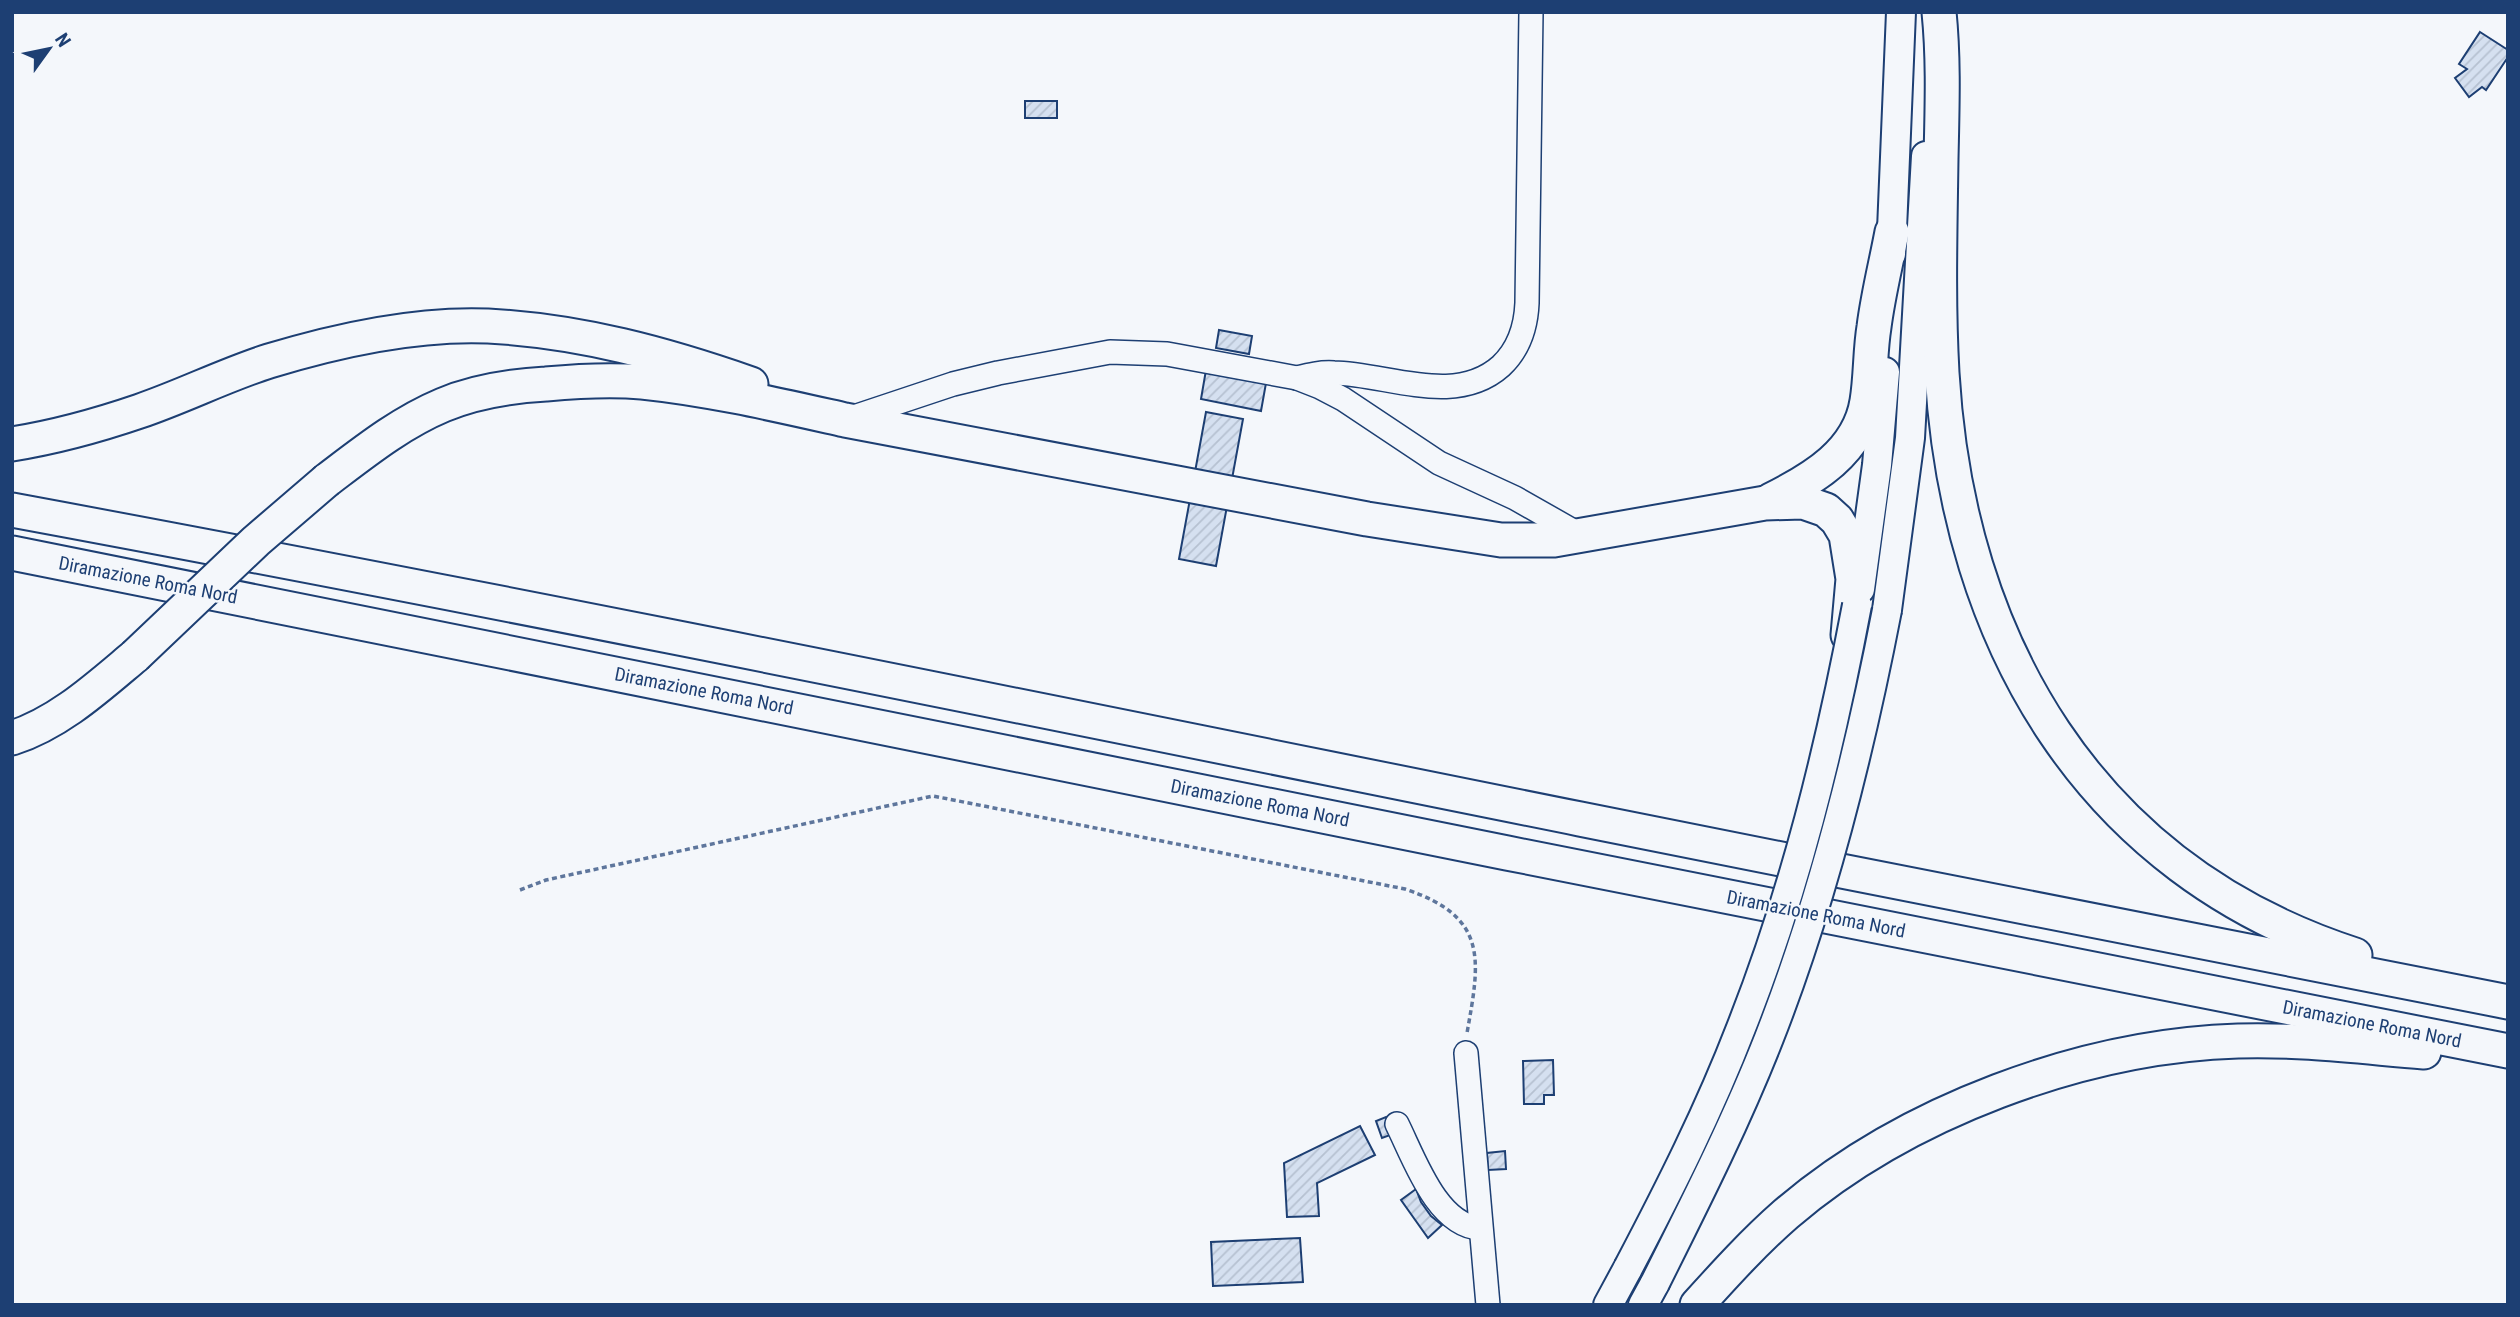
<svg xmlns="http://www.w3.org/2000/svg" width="2520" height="1317" font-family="'Roboto Condensed',sans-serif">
<defs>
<pattern id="building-hatch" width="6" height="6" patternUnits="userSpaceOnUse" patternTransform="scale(1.75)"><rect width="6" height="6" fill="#d5e0f0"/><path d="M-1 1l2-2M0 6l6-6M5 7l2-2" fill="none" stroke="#b6c1d1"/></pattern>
</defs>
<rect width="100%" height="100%" fill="#f4f7fb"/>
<g fill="url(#building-hatch)" stroke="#1d3f73" stroke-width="2">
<polygon points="2480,32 2508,50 2508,57 2486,90 2482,87 2469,97 2455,78 2467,69 2459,64"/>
<rect x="1025" y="101" width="32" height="17"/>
<polygon points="1219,330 1252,336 1249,354 1216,348"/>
<polygon points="1206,370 1266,383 1261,411 1201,399"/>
<polygon points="1206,412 1243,419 1216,566 1179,559"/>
<polygon points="1553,1060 1554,1095 1544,1095 1544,1104 1524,1104 1523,1061"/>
<polygon points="1386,1117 1393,1134 1382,1138 1376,1121"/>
<polygon points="1360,1126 1375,1155 1317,1183 1319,1216 1287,1217 1284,1163"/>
<polygon points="1505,1151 1506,1169 1488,1170 1487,1153"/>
<polygon points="1416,1189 1421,1202 1431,1216 1442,1225 1428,1238 1401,1200"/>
<polygon points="1300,1238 1303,1282 1213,1286 1211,1242"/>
</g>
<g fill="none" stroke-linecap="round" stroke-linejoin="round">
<g stroke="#1d3f73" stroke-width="26">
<g id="minor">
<path d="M1297 378C1309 375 1321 372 1334 373 1388 374 1455 407 1501 366 1519 349 1526 327 1527 303L1531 12"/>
<polyline points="848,419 953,384 998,373 1110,352 1167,354 1297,378 1320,387 1343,399 1439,463 1515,498 1580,535"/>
<polyline points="1466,1053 1488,1305"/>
<path d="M1397 1124C1414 1158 1437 1226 1480 1228"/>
</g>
</g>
<g stroke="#1d3f73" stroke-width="32">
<g id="major">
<polyline points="1891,254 1901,12"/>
<polyline points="1860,589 1877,465 1885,372"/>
<polyline points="1887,610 1910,438 1926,156"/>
<polyline points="1608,1305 1628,1268"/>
<polyline points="1643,1305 1655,1283"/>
</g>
</g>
<g stroke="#1d3f73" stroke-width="37">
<g id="highway">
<path d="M1939 12C1944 61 1942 110 1941 159 1940 230 1938 302 1942 373 1958 642 2089 869 2355 955"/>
<path d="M12 444C56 437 99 425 140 411 184 396 225 375 269 361 338 340 416 323 488 326 581 331 665 354 751 384"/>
<path d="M327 480C364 452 400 423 443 405 476 391 511 386 546 384 578 381 610 379 642 382 710 389 778 405 845 420L1367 519 1501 540H1554L1765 503 1803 502 1826 510 1837 520 1846 535 1853 579 1848 635"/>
<path d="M1771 500C1813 479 1859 452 1867 401 1871 377 1870 351 1874 327 1878 295 1886 264 1892 232"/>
<path d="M12 510C536 607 1058 714 1580 819 1889 881 2198 941 2508 1002"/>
<polyline points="12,553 1507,853 2508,1051"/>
<path d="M12 738C59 723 98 687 135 656"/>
<path d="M1697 1305C1725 1274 1754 1242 1786 1214 1905 1112 2082 1046 2238 1041 2300 1039 2362 1047 2424 1052"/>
</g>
</g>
<path stroke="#5e769c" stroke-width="3.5" stroke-dasharray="5 3.5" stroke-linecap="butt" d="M520 890 546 880 933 796 1405 889C1489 917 1480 960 1467 1033"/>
<use href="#minor" stroke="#f4f7fb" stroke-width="23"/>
<use href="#major" stroke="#f4f7fb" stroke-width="28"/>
<use href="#highway" stroke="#f4f7fb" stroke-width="33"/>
<g stroke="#1d3f73" stroke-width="32" stroke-linecap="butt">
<g id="major-bridge">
<path d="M1628 1268C1669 1190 1709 1111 1741 1028 1795 892 1830 748 1857 605"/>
<path d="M1655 1283C1695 1203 1736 1122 1769 1038 1823 900 1859 755 1887 610"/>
</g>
</g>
<g stroke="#1d3f73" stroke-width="37" stroke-linecap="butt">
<polyline id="highway-bridge" points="135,656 256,541 327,480"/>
</g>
<use href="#major-bridge" stroke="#f4f7fb" stroke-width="28"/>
<use href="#highway-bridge" stroke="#f4f7fb" stroke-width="33"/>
</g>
<g text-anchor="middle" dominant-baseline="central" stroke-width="5" stroke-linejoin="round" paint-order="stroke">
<g font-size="19" fill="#1d3f73" stroke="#f4f7fb">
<text transform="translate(148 580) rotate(11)">Diramazione Roma Nord</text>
<text transform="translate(704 691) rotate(11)">Diramazione Roma Nord</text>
<text transform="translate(1260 803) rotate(11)">Diramazione Roma Nord</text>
<text transform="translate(1816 914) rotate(11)">Diramazione Roma Nord</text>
<text transform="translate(2372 1024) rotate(11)">Diramazione Roma Nord</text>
</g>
</g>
<rect width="2520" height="1317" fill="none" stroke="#1d3f73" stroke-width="28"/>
<g transform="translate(49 49) rotate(57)" stroke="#f4f7fb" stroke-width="5" paint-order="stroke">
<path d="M0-5L12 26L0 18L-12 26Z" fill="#1d3f73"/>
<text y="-10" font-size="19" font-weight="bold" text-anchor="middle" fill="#1d3f73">N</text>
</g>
</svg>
